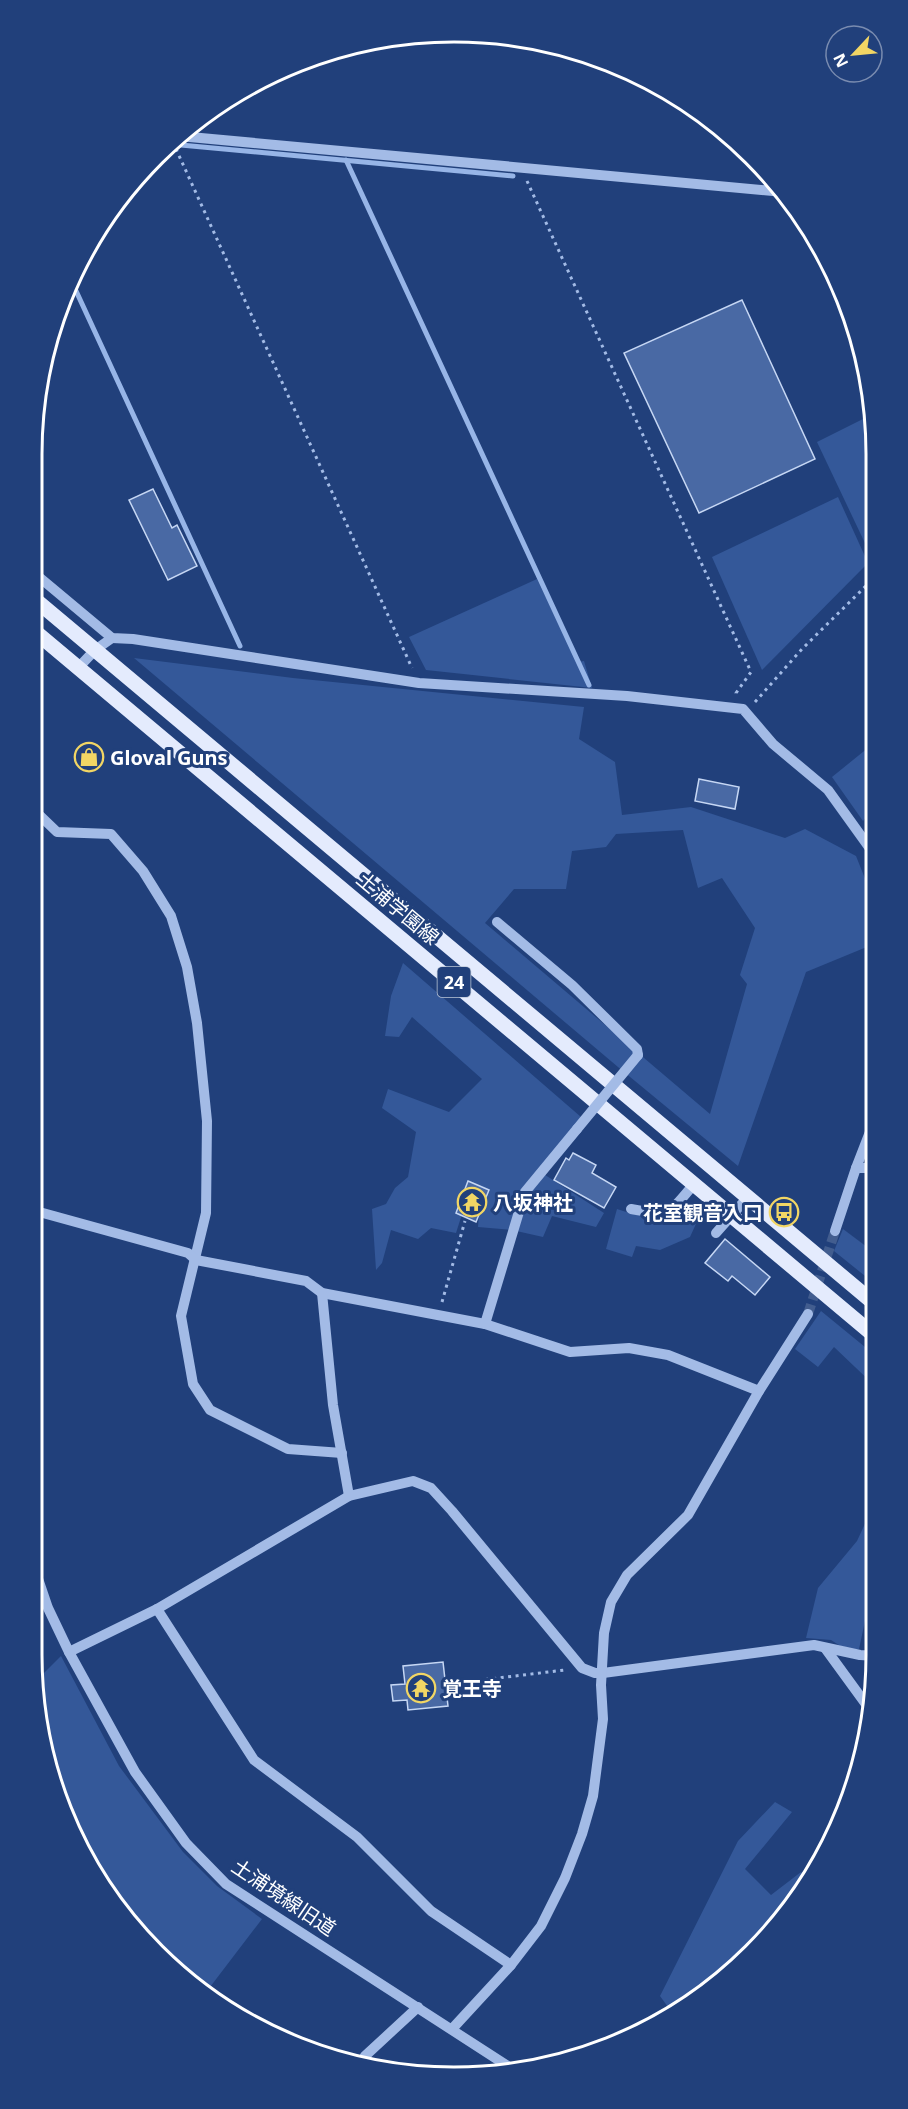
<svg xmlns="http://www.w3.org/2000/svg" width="908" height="2109" font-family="'Noto Sans','Noto Sans JP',sans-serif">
<rect width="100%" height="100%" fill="#21407b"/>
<g fill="#345899" fill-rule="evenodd">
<polygon points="873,414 873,560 817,442"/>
<polygon points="838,497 868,563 762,670 712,557"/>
<polygon points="537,579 577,662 584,661 592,688 426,670 409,637"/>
<path d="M134 658 293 678 584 707 579 739 615 762 622 815 691 807 785 838 805 829 856 856 874 901V944L806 972 738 1166 618 1067ZM683 830 698 888 722 878 755 928 740 975 747 984 710 1114 485 923 514 889H566L572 851 606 847 616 834Z"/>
<polygon points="874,743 874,808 863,821 832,777"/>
<polygon points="403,963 581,1117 539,1171 604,1213 596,1227 552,1216 543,1237 512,1230 478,1227 481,1190 471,1186 456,1233 431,1228 418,1239 391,1230 382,1263 376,1270 372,1209 386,1204 395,1188 408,1177 416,1132 382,1108 388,1089 449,1112 482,1079 412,1017 399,1037 385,1036 391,996"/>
<path d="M686 1203 700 1215 690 1237 660 1250 636 1246 632 1257 606 1249 617 1209C646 1218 662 1224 686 1203Z"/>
<polygon points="843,1229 875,1253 875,1284 834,1251"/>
<polygon points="821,1311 876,1356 876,1387 834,1347 818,1367 795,1349"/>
<polygon points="876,1500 876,1600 865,1621 859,1649 845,1649 831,1640 806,1638 818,1588 857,1541"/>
<polygon points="61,1656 119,1766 183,1852 217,1886 262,1919 207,1991 136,1933 88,1866 54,1791 36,1681"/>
<polygon points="775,1802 792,1812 745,1869 771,1895 801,1872 810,1880 772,1933 673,2014 660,1996 738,1841"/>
</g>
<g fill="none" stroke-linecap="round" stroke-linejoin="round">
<g stroke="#97b5e7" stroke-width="5">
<polyline points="170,144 513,176"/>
<polyline points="346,160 589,685"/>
<polyline points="71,280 240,646"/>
</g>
</g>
<g fill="#4969a4" stroke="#c6d7f4" stroke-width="1.5">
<polygon points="742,300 815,459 699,513 624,353"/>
<polygon points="153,489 172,528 177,525 197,566 168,580 129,500"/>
<polygon points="699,779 739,787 735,809 695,801"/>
<polygon points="573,1153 596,1165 592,1173 616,1187 604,1208 554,1180 566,1158 569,1160"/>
<polygon points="468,1181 489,1190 476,1222 456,1213"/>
<polygon points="725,1239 770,1277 755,1295 732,1276 728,1281 705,1263"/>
<polygon points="443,1662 448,1706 408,1710 407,1700 393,1701 391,1685 405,1684 403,1666"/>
</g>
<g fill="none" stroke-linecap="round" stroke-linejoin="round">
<polyline stroke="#425d8f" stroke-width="10" stroke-dasharray="10 5" stroke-linecap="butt" points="808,1314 835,1231"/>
<g stroke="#a3bbe6" stroke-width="3" stroke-dasharray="3 4.5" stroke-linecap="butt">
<polyline points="176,149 412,668"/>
<polyline points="527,181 751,672 736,693 737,696"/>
<polyline points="755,702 802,649 873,579"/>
<polyline points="868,824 874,816"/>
<polyline points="442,1302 465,1221"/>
<polyline points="456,1683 565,1670"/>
</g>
<g stroke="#a3bbe6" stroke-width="10">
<polyline points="179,136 784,192"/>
<polyline points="32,562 39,577 112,638 133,639 419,683 627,696 743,709 773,744 828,790 874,854"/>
<polyline points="78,668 95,650 112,638"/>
<polyline points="32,808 57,832 111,834 143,871 171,916 187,967 197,1023 207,1121 206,1213 181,1316 193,1384 210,1410 288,1449 342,1453"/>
<polyline points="497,922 572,985 637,1049 638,1055"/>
<polyline points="856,1168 875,1168"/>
<path d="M631 1209C670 1216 669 1214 694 1184"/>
<polyline points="32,1210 188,1253 196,1260 306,1281 322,1293 485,1324 570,1352 629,1348 668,1355 759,1391"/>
<polyline points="835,1231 856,1168 875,1119"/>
<polyline points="716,1233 748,1197"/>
<polyline points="322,1293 333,1405 349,1496"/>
<polyline points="485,1324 525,1192 577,1129"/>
<polyline points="32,1561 48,1608 69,1652 135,1772 186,1843 226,1884 517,2072"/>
<polyline points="157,1609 254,1760 357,1837 431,1911 511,1965"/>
<polyline points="825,1648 868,1707"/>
<polyline points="69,1652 157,1609 349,1496 413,1481 431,1488 452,1511 582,1668 595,1673 603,1673 814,1645 860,1655 876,1656"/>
<polyline points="839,1823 840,1821"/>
<polyline points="452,2029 511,1965 541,1926 565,1878 582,1834 593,1796 603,1719 601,1685 604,1633 611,1602 627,1575 688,1515 759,1391 808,1314"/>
<polyline points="360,2065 365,2056 418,2007"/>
</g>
<g stroke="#e4ebfd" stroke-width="15">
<polyline points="32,597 875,1304"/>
<polyline points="32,629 876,1337"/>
</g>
<polyline stroke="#a3bbe6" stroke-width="10" points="577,1129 638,1055"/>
</g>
<defs>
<g id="shop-ring" transform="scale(1.5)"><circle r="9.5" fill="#21407b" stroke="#f2d664" stroke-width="1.5"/><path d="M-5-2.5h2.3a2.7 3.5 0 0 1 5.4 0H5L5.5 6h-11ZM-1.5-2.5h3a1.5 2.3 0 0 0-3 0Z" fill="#f2d664"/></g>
<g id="temple-ring" transform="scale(1.5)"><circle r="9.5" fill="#21407b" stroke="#f2d664" stroke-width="1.5"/><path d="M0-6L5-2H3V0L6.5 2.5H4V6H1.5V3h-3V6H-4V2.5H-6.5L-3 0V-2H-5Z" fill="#f2d664"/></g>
<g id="bus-ring" transform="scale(1.5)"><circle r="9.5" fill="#21407b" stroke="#f2d664" stroke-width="1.5"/><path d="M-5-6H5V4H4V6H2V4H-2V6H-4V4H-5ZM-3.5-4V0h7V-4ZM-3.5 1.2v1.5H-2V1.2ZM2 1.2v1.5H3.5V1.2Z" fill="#f2d664"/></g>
</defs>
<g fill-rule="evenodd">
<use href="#shop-ring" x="89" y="757"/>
<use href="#temple-ring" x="472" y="1202"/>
<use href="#bus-ring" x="784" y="1212"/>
<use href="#temple-ring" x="421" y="1688"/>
</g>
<g text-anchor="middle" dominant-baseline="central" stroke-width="6" stroke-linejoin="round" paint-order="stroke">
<rect fill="#21407b" stroke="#bcc6d7" stroke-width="1.5" x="437.5" y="967" width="33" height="30" rx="4.5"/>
<g font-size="18" font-weight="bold" fill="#fff">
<text x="454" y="982">24</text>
</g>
<g font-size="20" font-weight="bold" fill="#fff" stroke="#21407b" text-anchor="start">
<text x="110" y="757">Gloval Guns</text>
<text x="493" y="1202">八坂神社</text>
<text x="763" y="1212" text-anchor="end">花室観音入口</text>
<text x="442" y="1688">覚王寺</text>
</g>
<g font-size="20" fill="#fff" stroke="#21407b">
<text transform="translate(398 908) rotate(40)">土浦学園線</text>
<text transform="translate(284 1897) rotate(34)">土浦境線旧道</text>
</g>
</g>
<path d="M0 0H908V2109H0ZM454 42H454A412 412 0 0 1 866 454V1655A412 412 0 0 1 454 2067H454A412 412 0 0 1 42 1655V454A412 412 0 0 1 454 42Z" fill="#21407b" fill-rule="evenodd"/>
<path fill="none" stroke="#fff" stroke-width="3" d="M454 42H454A412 412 0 0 1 866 454V1655A412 412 0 0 1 454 2067H454A412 412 0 0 1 42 1655V454A412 412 0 0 1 454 42Z"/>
<g transform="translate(854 54) rotate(244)"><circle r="28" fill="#21407b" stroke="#7a8cb0" stroke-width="1.5"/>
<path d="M0-4.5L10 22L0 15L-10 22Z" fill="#f2d664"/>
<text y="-9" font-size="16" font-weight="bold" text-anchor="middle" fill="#ffffff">N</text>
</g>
</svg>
